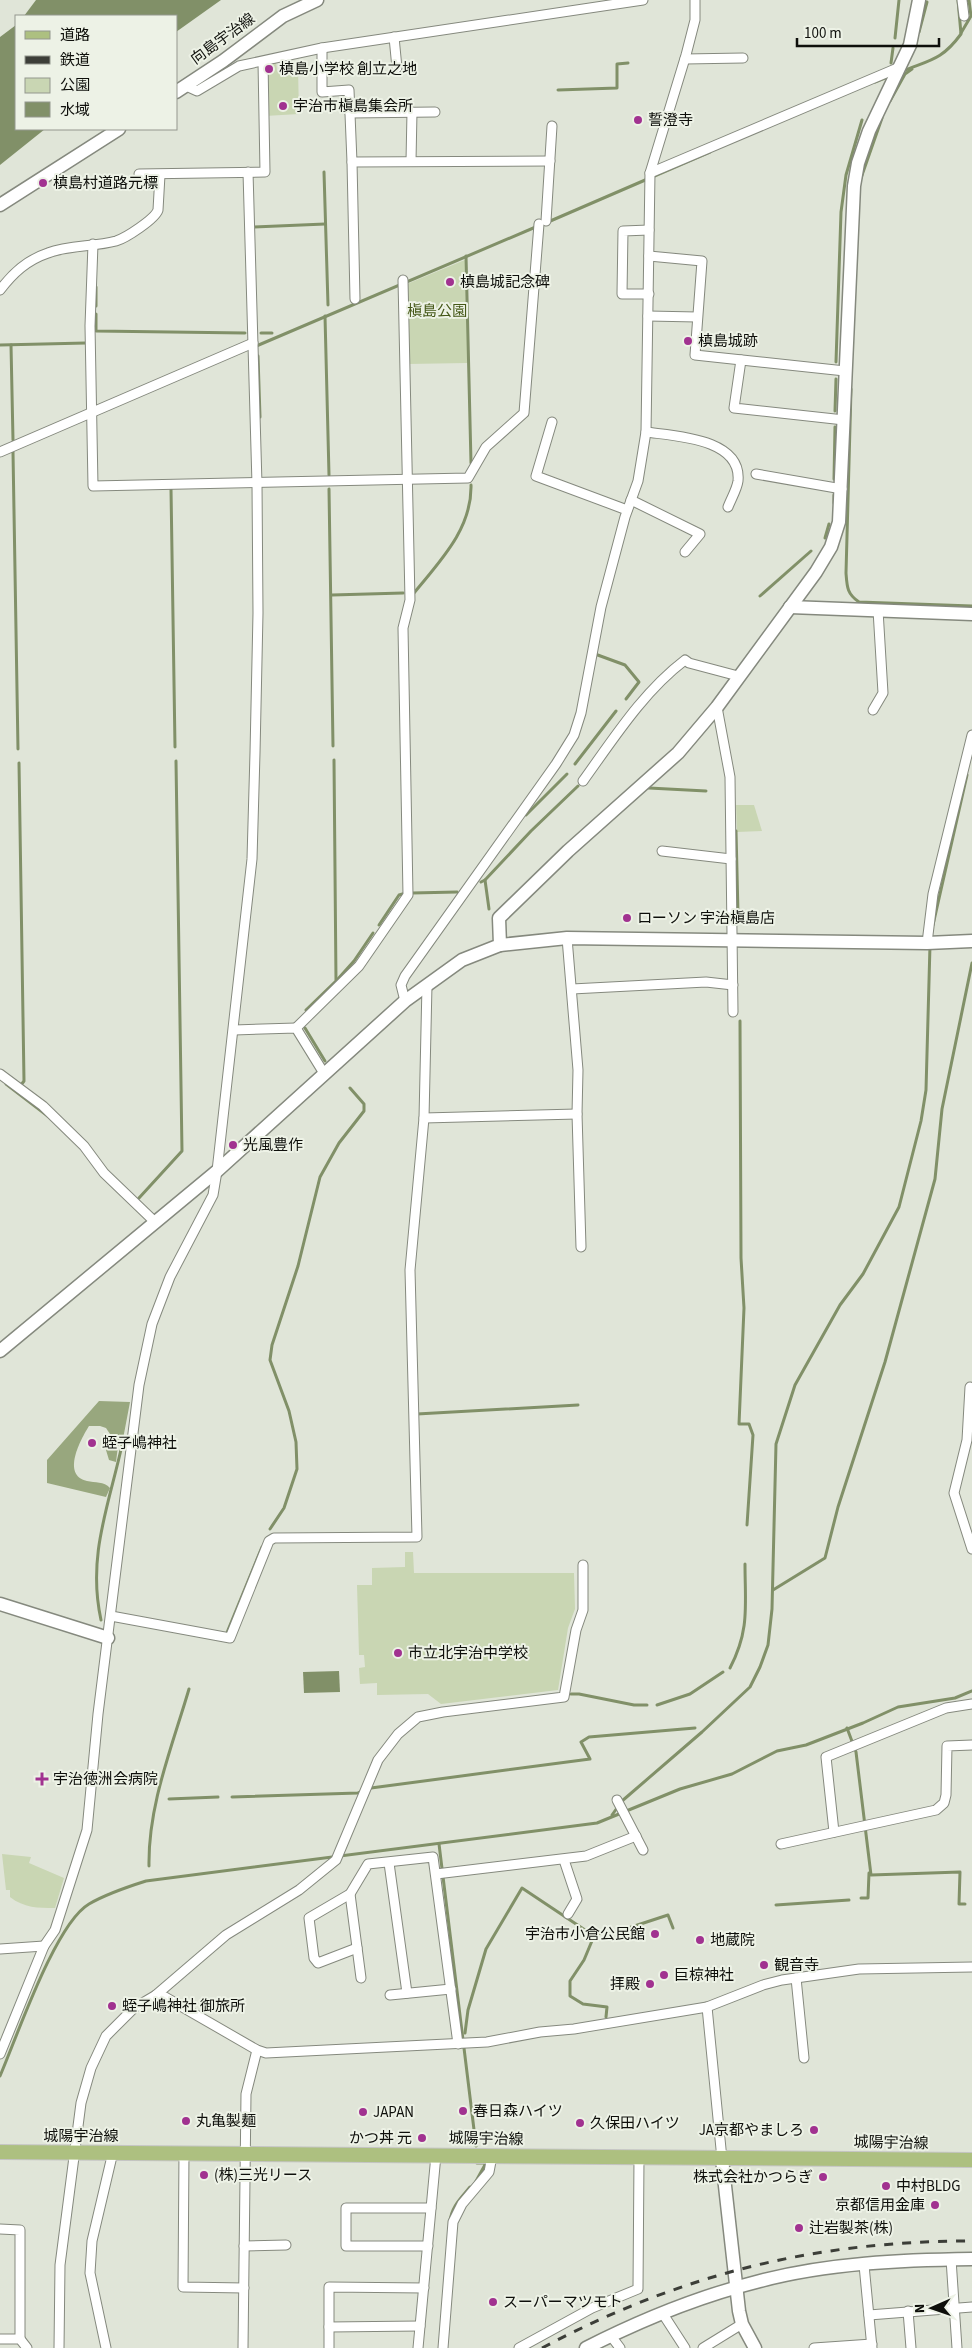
<svg xmlns="http://www.w3.org/2000/svg" width="972" height="2348" font-family="'Source Sans 3','Noto Sans JP',sans-serif">
<rect width="100%" height="100%" fill="#e0e5d8"/>
<g fill="#c9d6b3">
<polygon points="276,61 277,71 298,68 299,114 265,116 264,63"/>
<polygon points="467,259 467,363 408,364 407,284"/>
<polygon points="736,805 754,805 762,831 737,832"/>
<polygon points="405,1552 413,1552 414,1573 574,1573 575,1609 568,1628 558,1690 441,1704 428,1694 377,1695 377,1683 360,1684 359,1668 365,1667 364,1655 359,1655 357,1585 372,1585 372,1568 405,1567"/>
<path d="M2 1854 31 1857 29 1863 64 1878 55 1908C38 1908 24 1908 10 1897V1890H6Z"/>
</g>
<path fill="#98a77e" d="M99 1401 130 1402 123 1439 118 1446 116 1462 109 1460 106 1450 110 1434 106 1428 100 1426H89C81 1439 61 1475 87 1481 95 1483 104 1481 110 1488L106 1497 47 1483V1460Z"/>
<g fill="#819068">
<polygon points="36,0 221,0 176,32 176,16 24,16"/>
<polygon points="16,25 16,129 45,129 0,165 0,37"/>
<polygon points="339,1671 340,1692 304,1693 303,1672"/>
</g>
<g fill="none" stroke-linecap="round" stroke-linejoin="round">
<g stroke="#819068" stroke-width="3">
<polyline points="919,32 927,2"/>
<polyline points="961,33 971,16 969,0 966,1"/>
<polyline points="895,38 899,0"/>
<polyline points="891,63 893,48"/>
<path d="M903 71C930 60 942 60 961 34L958 0"/>
<polyline points="875,82 890,76"/>
<polyline points="558,90 617,88 617,64 628,63"/>
<polyline points="890,101 905,74 912,69"/>
<polyline points="324,172 328,305"/>
<polyline points="861,178 882,118"/>
<polyline points="548,222 710,152"/>
<polyline points="254,227 325,224"/>
<polyline points="466,256 471,463"/>
<polyline points="96,287 96,306"/>
<polyline points="96,314 96,331 245,333"/>
<polyline points="325,316 329,475"/>
<polyline points="261,333 272,333"/>
<polyline points="0,345 86,343"/>
<polyline points="11,345 13,440"/>
<polyline points="254,347 538,226"/>
<polyline points="258,356 260,417"/>
<polyline points="836,362 841,212 846,175 862,120"/>
<path d="M851 389 846 573C847 587 847 594 859 602L972 606"/>
<polyline points="835,411 836,379"/>
<polyline points="10,451 13,452 18,749"/>
<polyline points="834,479 835,427"/>
<polyline points="171,489 175,747"/>
<polyline points="329,489 333,746"/>
<polyline points="834,503 834,495"/>
<polyline points="825,538 829,524"/>
<path d="M414 593C440 561 472 529 471 485"/>
<polyline points="332,595 403,593"/>
<polyline points="760,596 811,551"/>
<polyline points="595,654 625,665 639,682 626,699"/>
<polyline points="19,763 24,1081 21,1085"/>
<polyline points="575,764 616,711"/>
<polyline points="649,788 706,791"/>
<polyline points="526,815 567,774"/>
<polyline points="736,831 738,914"/>
<polyline points="485,880 489,909"/>
<polyline points="481,882 485,880 531,831 578,786"/>
<polyline points="412,893 457,892"/>
<polyline points="379,925 399,895 406,893"/>
<polyline points="933,925 967,775"/>
<polyline points="337,980 354,961 373,933"/>
<polyline points="306,1010 336,981 334,760"/>
<polyline points="740,1021 741,1258 744,1308 739,1424 749,1424 753,1435 747,1525"/>
<polyline points="305,1028 325,1061"/>
<polyline points="6,1084 49,1117"/>
<polyline points="139,1198 182,1151 176,761"/>
<polyline points="417,1414 578,1405"/>
<polyline points="270,1529 284,1508 297,1469 296,1442 289,1411 270,1360 272,1345 298,1266 320,1177 339,1143 364,1111 364,1104 350,1088"/>
<polyline points="773,1590 825,1558 838,1507 885,1362 935,1179 942,1109 972,963"/>
<path d="M101 1620C87 1556 109 1505 122 1445"/>
<polyline points="226,1635 262,1547"/>
<path d="M730 1668C750 1630 745 1605 745 1564"/>
<polyline points="571,1694 579,1694 634,1705 647,1705"/>
<polyline points="657,1705 690,1694 723,1672"/>
<polyline points="847,1728 856,1752 871,1875 960,1872 959,1904 965,1904"/>
<polyline points="232,1797 358,1793 371,1788 590,1759 581,1742 589,1737 695,1728"/>
<polyline points="169,1799 218,1797"/>
<polyline points="612,1815 622,1801 702,1732 750,1687 760,1667 768,1645 772,1609 776,1444 795,1385 840,1305 863,1274 899,1207 921,1121 926,1090 930,945"/>
<polyline points="439,1844 476,2146"/>
<path d="M149 1866C148 1805 172 1747 189 1689"/>
<polyline points="861,1898 868,1898 869,1873"/>
<polyline points="776,1905 849,1900"/>
<polyline points="606,2017 607,2007 583,2004 570,1996 570,1981 584,1960 594,1936 596,1933 610,1934 668,1915 673,1928"/>
<polyline points="465,2033 468,2010 486,1949 522,1888 594,1936"/>
<path d="M0 2076C17 2037 55 1924 89 1904 106 1894 127 1887 146 1881L597 1823 680 1789 732 1774 777 1751 806 1745 863 1723 898 1707 955 1698 972 1691"/>
<polyline points="475,2183 486,2163 477,2163"/>
<path d="M450 2222C451 2207 461 2198 470 2187"/>
</g>
<g stroke="#85897e" stroke-width="11">
<g id="street">
<polyline points="962,0 964,16"/>
<polyline points="394,37 397,68"/>
<polyline points="322,48 322,92 349,90 352,162"/>
<polyline points="685,59 743,58"/>
<polyline points="186,86 197,91 239,66 322,48 643,0"/>
<polyline points="350,113 435,112"/>
<polyline points="411,161 412,112"/>
<polyline points="650,173 900,67"/>
<polyline points="139,174 265,172 263,62"/>
<polyline points="546,221 552,126"/>
<polyline points="93,244 90,326 93,486 468,478 486,447 524,413 539,224"/>
<polyline points="649,256 702,261 695,355 845,371"/>
<path d="M0 290C13 273 27 260 48 253 69 245 94 247 116 241 126 238 155 219 158 210L160 175"/>
<polyline points="649,294 622,294 623,231 649,230"/>
<polyline points="355,299 352,162 550,161"/>
<polyline points="648,316 697,317"/>
<polyline points="741,360 734,408 844,420"/>
<polyline points="552,422 536,476 627,510"/>
<path d="M646 432C674 436 742 438 738 481 737 489 731 499 728 507"/>
<polyline points="0,452 253,343"/>
<polyline points="756,474 842,489"/>
<polyline points="631,500 700,534 685,552"/>
<polyline points="717,707 730,777 733,1012"/>
<polyline points="873,710 883,693 878,610"/>
<path d="M583 781C614 738 643 692 685 660L689 663 738 676"/>
<polyline points="662,851 731,859"/>
<polyline points="567,938 578,1070 577,1114 581,1247"/>
<polyline points="927,943 933,894 972,735"/>
<polyline points="572,989 706,982 733,985"/>
<polyline points="405,1001 401,985 405,976 556,764 574,735 581,713 601,607 625,517 638,481 646,432 650,173 686,55 695,20 695,0"/>
<polyline points="296,1028 359,966 408,895 403,628 410,600 403,280"/>
<polyline points="234,1030 296,1028 325,1075"/>
<polyline points="0,1074 43,1106 84,1146 104,1173 155,1222"/>
<polyline points="424,1118 577,1114"/>
<polyline points="970,1387 967,1440 954,1493 972,1549"/>
<polyline points="111,1616 230,1638 269,1541 274,1538 417,1537 410,1270 424,1118 427,985"/>
<polyline points="617,1800 643,1850"/>
<polyline points="834,1832 826,1757 946,1708 972,1704"/>
<polyline points="781,1844 936,1810 944,1803 946,1795 947,1746 972,1745"/>
<polyline points="564,1860 577,1899 568,1914"/>
<polyline points="389,1863 407,1993"/>
<polyline points="436,1874 586,1856 636,1836"/>
<polyline points="350,1894 361,1978"/>
<polyline points="357,1948 318,1963 314,1958 309,1918 350,1894 368,1864 433,1857 458,2044"/>
<polyline points="0,1949 44,1946"/>
<polyline points="796,1978 804,2058"/>
<polyline points="156,1995 226,1935 299,1890 336,1860 378,1760 398,1734 418,1717 443,1712 564,1697 576,1630 583,1610 583,1565"/>
<polyline points="390,1995 451,1989"/>
<polyline points="707,2007 722,2159"/>
<polyline points="0,2054 44,1946 55,1930 87,1830 98,1714 139,1385 152,1324 170,1277 213,1195 217,1171 252,859 255,753 258,613 257,484 248,172"/>
<polyline points="184,2152 183,2287 244,2288"/>
<polyline points="0,2229 20,2230 20,2339"/>
<polyline points="244,2246 286,2245"/>
<polyline points="428,2246 346,2246 346,2208 431,2208"/>
<polyline points="951,2259 957,2348"/>
<polyline points="864,2265 872,2348"/>
<polyline points="908,2311 911,2348"/>
<polyline points="663,2314 685,2348"/>
<polyline points="869,2315 972,2307"/>
<polyline points="329,2327 420,2326"/>
<polyline points="611,2336 620,2348"/>
<polyline points="0,2339 20,2339 27,2348"/>
<polyline points="59,2348 60,2265 81,2103 91,2068 106,2036 134,2008 156,1995 165,1997 257,2050 266,2053 487,2042 540,2032 574,2029 707,2007 763,1985 782,1980 859,1969 972,1967"/>
<polyline points="106,2348 90,2273 92,2241 113,2152"/>
<polyline points="243,2348 246,2094 257,2050"/>
<polyline points="329,2348 329,2287 424,2288"/>
<polyline points="418,2348 436,2155"/>
<polyline points="443,2348 453,2222 462,2204 489,2172 492,2156"/>
<polyline points="519,2348 592,2308 638,2289 639,2158"/>
<polyline points="703,2348 742,2324"/>
<polyline points="814,2348 872,2344"/>
</g>
</g>
<g stroke="#85897e" stroke-width="15">
<g id="secondary">
<polyline points="176,92 223,61 283,16 317,0"/>
<polyline points="0,205 119,129"/>
<polyline points="790,607 972,614"/>
<polyline points="500,945 567,938 927,943 972,941"/>
<polyline points="0,1351 217,1171 405,1001 462,960 500,945 499,918 568,851 678,753 717,707 816,572 831,547 839,522 854,186 858,163 869,131 910,45 919,0"/>
<polyline points="0,1604 108,1638"/>
<polyline points="722,2159 739,2311 742,2324 755,2348"/>
<path d="M586 2348C641 2320 700 2296 760 2281 828 2263 902 2260 972 2259"/>
</g>
</g>
<g stroke="#c5c5c4" stroke-width="16">
<polyline id="primary" points="0,2152 972,2160"/>
</g>
<use href="#street" stroke="#fff" stroke-width="9"/>
<use href="#secondary" stroke="#fff" stroke-width="12"/>
<use href="#primary" stroke="#adc080" stroke-width="14"/>
<path stroke="#3c3e38" stroke-width="3" stroke-dasharray="9 9" stroke-linecap="butt" d="M542 2348C682 2274 814 2241 972 2241"/>
</g>
<g fill="#a13290" stroke="#edf2e6" stroke-width="2">
<circle cx="269" cy="69" r="5"/>
<circle cx="283" cy="106" r="5"/>
<circle cx="638" cy="120" r="5"/>
<circle cx="43" cy="183" r="5"/>
<circle cx="450" cy="282" r="5"/>
<circle cx="688" cy="341" r="5"/>
<circle cx="627" cy="918" r="5"/>
<circle cx="233" cy="1145" r="5"/>
<circle cx="92" cy="1443" r="5"/>
<circle cx="398" cy="1653" r="5"/>
<path d="M39.5 1771.5h5v5h5v5h-5v5h-5v-5h-5v-5h5z"/>
<circle cx="655" cy="1934" r="5"/>
<circle cx="700" cy="1940" r="5"/>
<circle cx="764" cy="1965" r="5"/>
<circle cx="664" cy="1975" r="5"/>
<circle cx="650" cy="1984" r="5"/>
<circle cx="112" cy="2006" r="5"/>
<circle cx="463" cy="2111" r="5"/>
<circle cx="363" cy="2112" r="5"/>
<circle cx="186" cy="2121" r="5"/>
<circle cx="580" cy="2123" r="5"/>
<circle cx="814" cy="2130" r="5"/>
<circle cx="422" cy="2138" r="5"/>
<circle cx="204" cy="2175" r="5"/>
<circle cx="823" cy="2177" r="5"/>
<circle cx="886" cy="2186" r="5"/>
<circle cx="935" cy="2205" r="5"/>
<circle cx="799" cy="2228" r="5"/>
<circle cx="493" cy="2302" r="5"/>
</g>
<g text-anchor="middle" dominant-baseline="central" stroke-width="4" stroke-linejoin="round" paint-order="stroke">
<g font-size="15" fill="#0e0f0b" stroke="#edf2e6">
<text transform="translate(223 39) rotate(-36)">向島宇治線</text>
<text x="81" y="2136">城陽宇治線</text>
<text transform="translate(486 2139) rotate(1)">城陽宇治線</text>
<text transform="translate(891 2143) rotate(1)">城陽宇治線</text>
</g>
<g font-size="15" fill="#0e0f0b" stroke="#edf2e6" text-anchor="start">
<text x="279" y="69">槙島小学校 創立之地</text>
<text x="293" y="106">宇治市槇島集会所</text>
<text x="648" y="120">誓澄寺</text>
<text x="53" y="183">槙島村道路元標</text>
<text x="460" y="282">槙島城記念碑</text>
<text x="698" y="341">槙島城跡</text>
<text x="637" y="918">ローソン 宇治槇島店</text>
<text x="243" y="1145">光風豊作</text>
<text x="102" y="1443">蛭子嶋神社</text>
<text x="408" y="1653">市立北宇治中学校</text>
<text x="53" y="1779">宇治徳洲会病院</text>
<text x="645" y="1934" text-anchor="end">宇治市小倉公民館</text>
<text x="710" y="1940">地蔵院</text>
<text x="774" y="1965">観音寺</text>
<text x="674" y="1975">巨椋神社</text>
<text x="640" y="1984" text-anchor="end">拝殿</text>
<text x="122" y="2006">蛭子嶋神社 御旅所</text>
<text x="473" y="2111">春日森ハイツ</text>
<text x="373" y="2112">JAPAN</text>
<text x="196" y="2121">丸亀製麺</text>
<text x="590" y="2123">久保田ハイツ</text>
<text x="804" y="2130" text-anchor="end">JA京都やましろ</text>
<text x="412" y="2138" text-anchor="end">かつ丼 元</text>
<text x="214" y="2175">(株)三光リース</text>
<text x="813" y="2177" text-anchor="end">株式会社かつらぎ</text>
<text x="896" y="2186">中村BLDG</text>
<text x="925" y="2205" text-anchor="end">京都信用金庫</text>
<text x="809" y="2228">辻岩製茶(株)</text>
<text x="503" y="2302">スーパーマツモト</text>
</g>
<g font-size="15" fill="#455818" stroke="#edf2e6">
<text x="437" y="311">槇島公園</text>
</g>
</g>
<rect x="15" y="15" width="162" height="115" fill="#edf2e6" stroke="#94978e"/>
<rect x="25" y="31" width="25" height="8" fill="#adc080" stroke="#94978e"/>
<text x="60" y="40" font-size="15" fill="#0e0f0b">道路</text>
<rect x="25" y="56" width="25" height="8" fill="#3c3e38" stroke="#94978e"/>
<text x="60" y="65" font-size="15" fill="#0e0f0b">鉄道</text>
<rect x="25" y="78" width="25" height="15" fill="#c9d6b3" stroke="#94978e"/>
<text x="60" y="90" font-size="15" fill="#0e0f0b">公園</text>
<rect x="25" y="102" width="25" height="15" fill="#819068" stroke="#94978e"/>
<text x="60" y="115" font-size="15" fill="#0e0f0b">水域</text>
<g transform="translate(932 2308) rotate(268)" stroke="#edf2e6" stroke-width="4" paint-order="stroke">
<path d="M0-4L9 19L0 12L-9 19Z" fill="#0e0f0b"/>
<text y="-8" font-size="14" font-weight="bold" text-anchor="middle" fill="#0e0f0b">N</text>
</g>
<path d="M797 38v8h142v-8" fill="none" stroke="#0e0f0b" stroke-width="2.5"/>
<text x="804" y="38" font-size="15" fill="#0e0f0b" stroke="#edf2e6" stroke-width="4" paint-order="stroke">100 m</text>
</svg>
